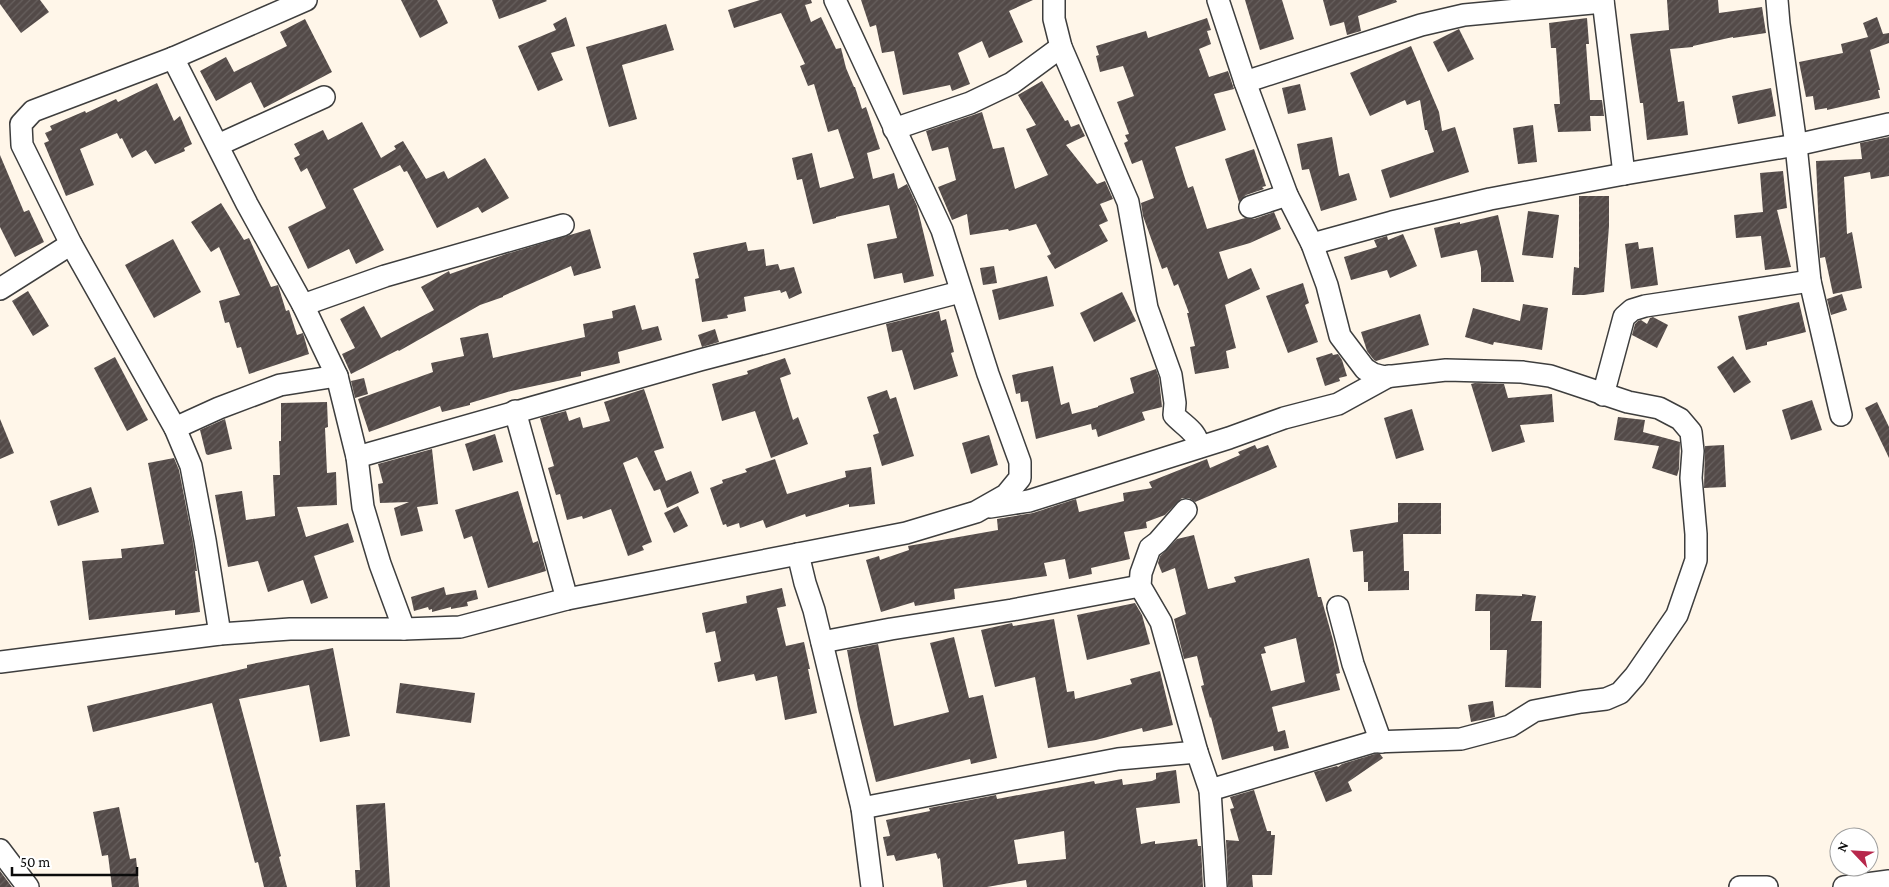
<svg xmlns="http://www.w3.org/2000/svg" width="1889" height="887" font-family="'Crimson Pro',serif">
<defs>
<pattern id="building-hatch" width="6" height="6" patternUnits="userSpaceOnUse" patternTransform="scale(1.25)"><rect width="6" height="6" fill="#534a48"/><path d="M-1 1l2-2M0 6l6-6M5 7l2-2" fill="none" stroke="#67605e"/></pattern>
</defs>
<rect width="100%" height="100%" fill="#fff6e9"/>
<g fill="url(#building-hatch)" fill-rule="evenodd">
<polygon points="0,0 40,0 49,12 21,33 0,4"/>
<polygon points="401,0 437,0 448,23 420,38"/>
<polygon points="492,0 546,0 547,1 499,19"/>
<polygon points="760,0 811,0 812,3 805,5 811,22 821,17 836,49 841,48 846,68 854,87 855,87 862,109 866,107 880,149 867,153 873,179 894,173 898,189 907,184 917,206 934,276 904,283 902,273 874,279 867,244 897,238 889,205 836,217 836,218 813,224 802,179 797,180 792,158 812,153 820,188 854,178 838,129 828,132 814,84 808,86 800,66 805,64 781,13 734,28 728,10"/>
<polygon points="861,0 1033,0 1009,11 1023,42 989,58 982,41 958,53 970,84 952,91 950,85 903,95 894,51 882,53 876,25 870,27"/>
<polygon points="1245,0 1282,0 1294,39 1260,50"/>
<polygon points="1323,0 1396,0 1397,2 1358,16 1361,31 1347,35 1344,22 1330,26"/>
<polygon points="1667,0 1718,0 1719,13 1762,7 1766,33 1733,38 1733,37 1693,46 1693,47 1670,49 1678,102 1684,101 1688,135 1647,140 1643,103 1640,103 1630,34 1669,30"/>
<polygon points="566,17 575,46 551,53 563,80 538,91 518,46 556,30 553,24"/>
<polygon points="1877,17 1883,34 1889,33 1889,43 1870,50 1880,90 1878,90 1880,98 1827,110 1827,108 1815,110 1813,96 1806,97 1799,62 1843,53 1841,44 1868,37 1863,23"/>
<polygon points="1207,18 1211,30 1207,31 1211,44 1199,49 1209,77 1228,71 1234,89 1214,94 1226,130 1175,147 1188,188 1193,186 1207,229 1245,218 1254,219 1274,212 1281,229 1250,243 1219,252 1228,279 1251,268 1260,289 1225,305 1236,348 1226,351 1229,368 1195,374 1190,347 1195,346 1187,313 1189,313 1178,284 1174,286 1167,267 1162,269 1143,216 1141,203 1154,198 1142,160 1132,164 1124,143 1128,141 1125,135 1129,134 1117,102 1134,96 1123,66 1100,72 1096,56 1099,55 1096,46 1146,31 1148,38"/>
<polygon points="1587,18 1589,44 1586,44 1590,100 1602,100 1604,116 1590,116 1591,131 1558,132 1554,104 1560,104 1556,48 1551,48 1549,23"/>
<polygon points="305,19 332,72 264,108 251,82 216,101 200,71 226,57 234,72 287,46 280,32"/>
<polygon points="666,24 674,50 622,65 637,119 609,127 586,47"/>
<polygon points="1459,29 1474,59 1448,72 1433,42"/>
<polygon points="1411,46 1439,112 1442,131 1455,127 1469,172 1390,198 1381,170 1434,152 1427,130 1425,130 1420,100 1407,105 1405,100 1370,116 1350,73"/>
<polygon points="1042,81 1065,121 1068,120 1071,127 1079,124 1085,136 1066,145 1097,184 1105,181 1113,199 1100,204 1108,221 1099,225 1108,241 1055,269 1047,256 1051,254 1036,224 1009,231 1008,229 970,235 967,214 952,220 938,187 956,180 948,147 932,151 926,131 982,112 993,149 1004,147 1015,189 1048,175 1026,129 1036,125 1018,95"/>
<polygon points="157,83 174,121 180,116 192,144 184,148 185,151 155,164 146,150 132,158 122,138 120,139 117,133 80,149 94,185 66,196 44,143 49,141 45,133 52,130 50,126 85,111 86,113 116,99 118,102"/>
<polygon points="1300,84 1306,110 1288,114 1282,88"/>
<polygon points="1771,88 1776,116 1738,124 1732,96"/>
<polygon points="362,122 381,158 396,149 394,146 403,141 426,179 444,171 448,179 485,158 509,198 482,213 478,207 437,228 407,171 404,172 400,165 353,189 384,250 356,264 349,249 308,269 288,227 326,208 307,168 301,172 294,158 300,155 294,144 323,130 328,140"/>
<polygon points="1533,125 1537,162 1518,164 1513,128"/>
<polygon points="1332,137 1339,176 1349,173 1357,200 1321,211 1309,169 1302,170 1297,144"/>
<polygon points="1889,137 1889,176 1871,179 1870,172 1844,177 1847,234 1852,232 1862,288 1833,294 1825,257 1820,258 1816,161 1862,159 1860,143"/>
<polygon points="1254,149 1266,186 1262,187 1264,189 1246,195 1239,202 1225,159"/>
<polygon points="0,155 24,212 29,210 44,242 15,257 0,227"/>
<polygon points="1783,171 1787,208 1777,210 1791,267 1765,270 1761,236 1736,238 1734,215 1763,212 1760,173"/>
<polygon points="1579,196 1609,196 1609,226 1604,292 1584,295 1572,295 1574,267 1579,268"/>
<polygon points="221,203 244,240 249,238 271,287 278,285 286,311 289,310 297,335 303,333 309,354 249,374 241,347 237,348 229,322 225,323 219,301 240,295 219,247 211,252 191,222"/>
<polygon points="1528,211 1559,215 1553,258 1522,255"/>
<polygon points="1498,215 1514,282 1481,282 1481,268 1477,250 1441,258 1434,228 1460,222 1460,224"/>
<polygon points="590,229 601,268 574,276 571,266 503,296 503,297 480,305 399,351 398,350 351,374 342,354 355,348 340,319 364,306 381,338 434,310 421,287 449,271 450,274 506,254"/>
<polygon points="1403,234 1417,266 1390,278 1387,270 1351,280 1344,257 1377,247 1374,240 1387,236 1388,240"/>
<polygon points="173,239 201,292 154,318 125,265"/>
<polygon points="746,242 748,251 764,249 766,266 778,264 780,270 794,267 802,293 789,299 786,291 781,293 780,290 744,297 746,311 727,315 728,318 702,322 695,279 699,278 693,253"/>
<polygon points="1638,242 1639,249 1653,247 1658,285 1631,289 1625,244"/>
<polygon points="994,266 997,283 983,285 980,268"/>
<polygon points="1047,276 1054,306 999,320 992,290"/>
<polygon points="1303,283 1309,303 1305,305 1318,342 1288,353 1266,296"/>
<polygon points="28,291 49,326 33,336 12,301"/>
<polygon points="1122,292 1136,321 1094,342 1080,313"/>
<polygon points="1842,294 1847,310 1831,315 1827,299"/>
<polygon points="1799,302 1806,332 1767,342 1767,345 1746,350 1738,316"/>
<polygon points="1523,304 1548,308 1542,350 1494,342 1493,345 1465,337 1473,308 1520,321"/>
<polygon points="635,305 642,330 658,326 662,340 618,352 620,363 581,372 581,376 511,391 470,403 470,405 442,412 440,406 369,432 358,399 433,372 431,363 464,356 460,338 488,333 493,358 585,337 583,324 613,318 612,311"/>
<polygon points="939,311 941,321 946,319 954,352 951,353 958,376 914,390 902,350 892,352 886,324"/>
<polygon points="1420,314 1429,345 1376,361 1374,360 1367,351 1361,332"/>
<polygon points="1653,317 1668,325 1657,348 1632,335 1635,324 1638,321 1641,320 1647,324 1650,318"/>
<polygon points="715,329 719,342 702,347 698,335"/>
<polygon points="1332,353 1333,355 1338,354 1342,360 1347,376 1339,378 1340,381 1325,386 1316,358"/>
<polygon points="1733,356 1751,382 1734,393 1717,367"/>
<polygon points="115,357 148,420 127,431 94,368"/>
<polygon points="785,358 791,374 780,378 793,420 798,417 808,444 771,458 755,411 722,421 712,384 748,374 747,371"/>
<polygon points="1053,366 1061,405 1069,402 1072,414 1098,407 1098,406 1134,393 1130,378 1156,369 1159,378 1162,407 1142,412 1145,420 1098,437 1096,429 1092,430 1091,424 1036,439 1028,401 1021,402 1020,393 1016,394 1012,375"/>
<polygon points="364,378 368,394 355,398 351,381"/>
<polygon points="1475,383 1504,384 1508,398 1552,394 1554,422 1520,425 1525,442 1492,452 1471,384"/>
<polygon points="644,389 664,448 654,451 666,481 691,471 699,493 667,508 660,489 654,491 637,457 623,463 652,542 642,546 644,550 628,556 611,509 583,519 582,516 567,520 560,494 556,495 548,468 554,466 540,418 566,411 569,421 580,417 583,428 610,421 604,402"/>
<polygon points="887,390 890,399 896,397 914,456 882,466 873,435 879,433 867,397"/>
<polygon points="1812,400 1822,430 1791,440 1782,410"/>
<polygon points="327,402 328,427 325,428 327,473 336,472 337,505 297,507 306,537 348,523 354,542 314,556 328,598 311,604 303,580 268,592 258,561 228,567 215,495 242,491 246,520 275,516 273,475 280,475 279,441 281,441 281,403"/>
<polygon points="1877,402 1889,427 1889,458 1865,408"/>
<polygon points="1412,409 1424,450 1396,459 1384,418"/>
<polygon points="1618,417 1645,420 1643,432 1680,442 1679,469 1677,476 1652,468 1659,446 1614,440"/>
<polygon points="0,419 14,453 0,459"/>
<polygon points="225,419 232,449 208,455 206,454 200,430"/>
<polygon points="495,434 503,462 473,471 465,444"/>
<polygon points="989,435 998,465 971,474 962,443"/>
<polygon points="1255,445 1257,449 1268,445 1277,467 1195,502 1189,498 1182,498 1165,515 1146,522 1147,528 1124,532 1130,559 1091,568 1092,574 1069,579 1065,559 1044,563 1047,576 954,589 955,599 915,606 914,602 881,612 866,560 879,556 880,560 909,550 908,546 998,530 997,519 1033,513 1076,499 1079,512 1124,501 1123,493 1152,488 1149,482 1207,459 1210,468 1240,455 1238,452"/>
<polygon points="1724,445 1726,487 1704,488 1705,446"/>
<polygon points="432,449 438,504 417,507 423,531 401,536 394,508 409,502 380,503 378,484 383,483 378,464"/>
<polygon points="174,458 179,470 193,542 197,571 195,571 200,612 175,615 175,610 89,620 82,561 122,558 121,549 164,544 148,463"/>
<polygon points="775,459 787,494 846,477 845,471 871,467 875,504 849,507 849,504 806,517 805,514 766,528 763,520 740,528 739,523 727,527 726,524 723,525 710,488 723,483 722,480 747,472 745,469"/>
<polygon points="91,487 99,512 58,526 50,501"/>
<polygon points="518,491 533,543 538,541 546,571 488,588 472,536 464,539 455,510"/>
<polygon points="1398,503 1441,503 1441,534 1403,534 1404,571 1409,571 1409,590 1368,591 1368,582 1364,582 1363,551 1353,552 1350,530 1398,522"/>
<polygon points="678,506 688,526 674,533 664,513"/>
<path d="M1194 535 1208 589 1236 582 1234 577 1309 558 1318 597H1321L1333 640 1340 673 1336 674 1340 690 1272 707 1278 732 1285 730 1289 748 1274 751 1273 746 1222 760 1211 717 1210 718 1201 686 1204 685 1197 656 1184 659 1174 619 1186 614 1175 568 1162 573 1158 563 1160 556 1177 539ZM1296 638 1305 682 1271 691 1261 654 1266 653 1264 647Z"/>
<polygon points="444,587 446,595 476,590 478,599 467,602 468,606 451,609 451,607 432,612 432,609 429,610 428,607 414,611 411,597"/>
<polygon points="782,588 786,606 777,608 786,646 804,642 810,669 808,669 817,713 785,720 777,676 756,681 754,674 718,682 714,663 721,661 715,631 706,633 702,613 747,603 746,596"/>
<polygon points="1476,594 1522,596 1522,594 1536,596 1531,621 1542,621 1541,688 1505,687 1507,650 1490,650 1490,611 1475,611"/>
<polygon points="1135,603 1142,615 1150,644 1087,660 1077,615"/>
<polygon points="1054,619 1067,692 1074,691 1075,699 1132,684 1130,679 1160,671 1173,725 1143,732 1142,728 1096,740 1048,748 1035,677 995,687 981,630 1012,623 1013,626"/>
<polygon points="954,637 969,698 983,695 997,758 971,764 970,759 876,782 858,709 847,650 878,644 894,726 949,712 930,643"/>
<polygon points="333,648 350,736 320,742 309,685 239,699 281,856 279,857 287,887 264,887 258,862 255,863 212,703 93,732 87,706 247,668 247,665"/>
<polygon points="400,683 475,693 471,723 396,713"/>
<polygon points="1493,701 1495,717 1471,722 1468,705"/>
<polygon points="1375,754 1380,754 1383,758 1348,782 1352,791 1326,802 1314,772 1337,766 1338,767 1342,764"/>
<path d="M1176 770 1180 803 1136 808 1141 844 1155 841V844L1197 839 1198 846H1201L1203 887H1027L1026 880 987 887H943L940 858 938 859 936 853 896 861 894 855 887 856 883 837 890 836 886 820 930 811 929 808 996 795 997 799 1094 781 1095 784 1122 779 1123 785 1152 781 1156 779V773ZM1064 831 1066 859 1018 864 1014 840Z"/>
<polygon points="1254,790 1267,831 1271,831 1271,835 1275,835 1272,875 1252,875 1253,887 1228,887 1226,840 1239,841 1230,809 1234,808 1230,797"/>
<polygon points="385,803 390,887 356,887 355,870 360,870 356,805"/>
<polygon points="119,807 130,859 136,858 139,887 112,887 108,855 102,856 93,812"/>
<polygon points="0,871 12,887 0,887"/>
</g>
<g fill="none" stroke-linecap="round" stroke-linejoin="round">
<g stroke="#3e3e3e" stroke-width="24">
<g id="minor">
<path d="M1054 0V19L1061 47 1128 202 1147 308 1171 375 1175 403 1174 415C1184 426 1197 431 1199 447"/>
<polyline points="1603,0 1624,174"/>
<polyline points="1777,0 1779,24 1796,145 1810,281 1841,415"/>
<polyline points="173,58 247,204 303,305 337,376 357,457 363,507 380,564 404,629"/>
<polyline points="1245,82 1421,25 1464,15 1603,2"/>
<polyline points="894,129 970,103 1012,83 1061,47"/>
<polyline points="218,145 324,97"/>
<polyline points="1250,207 1287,195"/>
<polyline points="1312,244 1392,222 1490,199 1624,174 1796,145 1889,124"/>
<polyline points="0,289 71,244"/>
<polyline points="303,305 385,276 563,225"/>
<polyline points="1603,395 1624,317 1632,310 1645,306 1810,281"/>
<polyline points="515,411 567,599"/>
<polyline points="175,428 219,408 280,385 337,376"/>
<polyline points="357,457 700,360 960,292"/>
<polyline points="990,507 1029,501 1229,438 1284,418 1338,404 1389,376"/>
<polyline points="1186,510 1158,542 1150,548 1141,573 1140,586 1161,622 1197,752 1210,790 1216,887"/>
<polyline points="798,554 805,583 814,610 862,808 872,887"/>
<polyline points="1338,607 1353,664 1381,742"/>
<polyline points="220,634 205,540 191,466 175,428 71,244 22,145 21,124 33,111 173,58 306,0"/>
<polyline points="822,642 891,629 1012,610 1140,586"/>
<polyline points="0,662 220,634 290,629 404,629 460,627 567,599 906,533 976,512 1006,495 1020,478 1020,462 988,374 942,230 835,0"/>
<polyline points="1210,790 1373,742 1461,739 1510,726 1534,711 1581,702 1606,699 1620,693 1635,676 1677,615 1696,560 1696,534 1691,478 1693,451 1691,432 1680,419 1659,408 1628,402 1550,376 1522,372 1446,370 1384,377 1373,374 1365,369 1340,336 1327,285 1312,244 1287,195 1245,82 1218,0"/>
<polyline points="862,808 1118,759 1197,752"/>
<polyline points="0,850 28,887"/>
<polyline points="1740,887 1767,887"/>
<polyline points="1844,887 1889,881"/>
</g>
</g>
<use href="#minor" stroke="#fff" stroke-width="21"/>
</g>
<g transform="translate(1854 852) rotate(295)"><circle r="24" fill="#ffffff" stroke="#9d9d9d"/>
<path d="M0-4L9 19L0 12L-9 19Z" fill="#b7274b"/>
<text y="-8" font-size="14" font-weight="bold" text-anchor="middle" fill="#0b0b0b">N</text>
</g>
<path d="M12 867v8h125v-8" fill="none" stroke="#0b0b0b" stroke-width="2.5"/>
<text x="20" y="867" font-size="15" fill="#0b0b0b" stroke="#ffffff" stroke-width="4" paint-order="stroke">50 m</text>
</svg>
